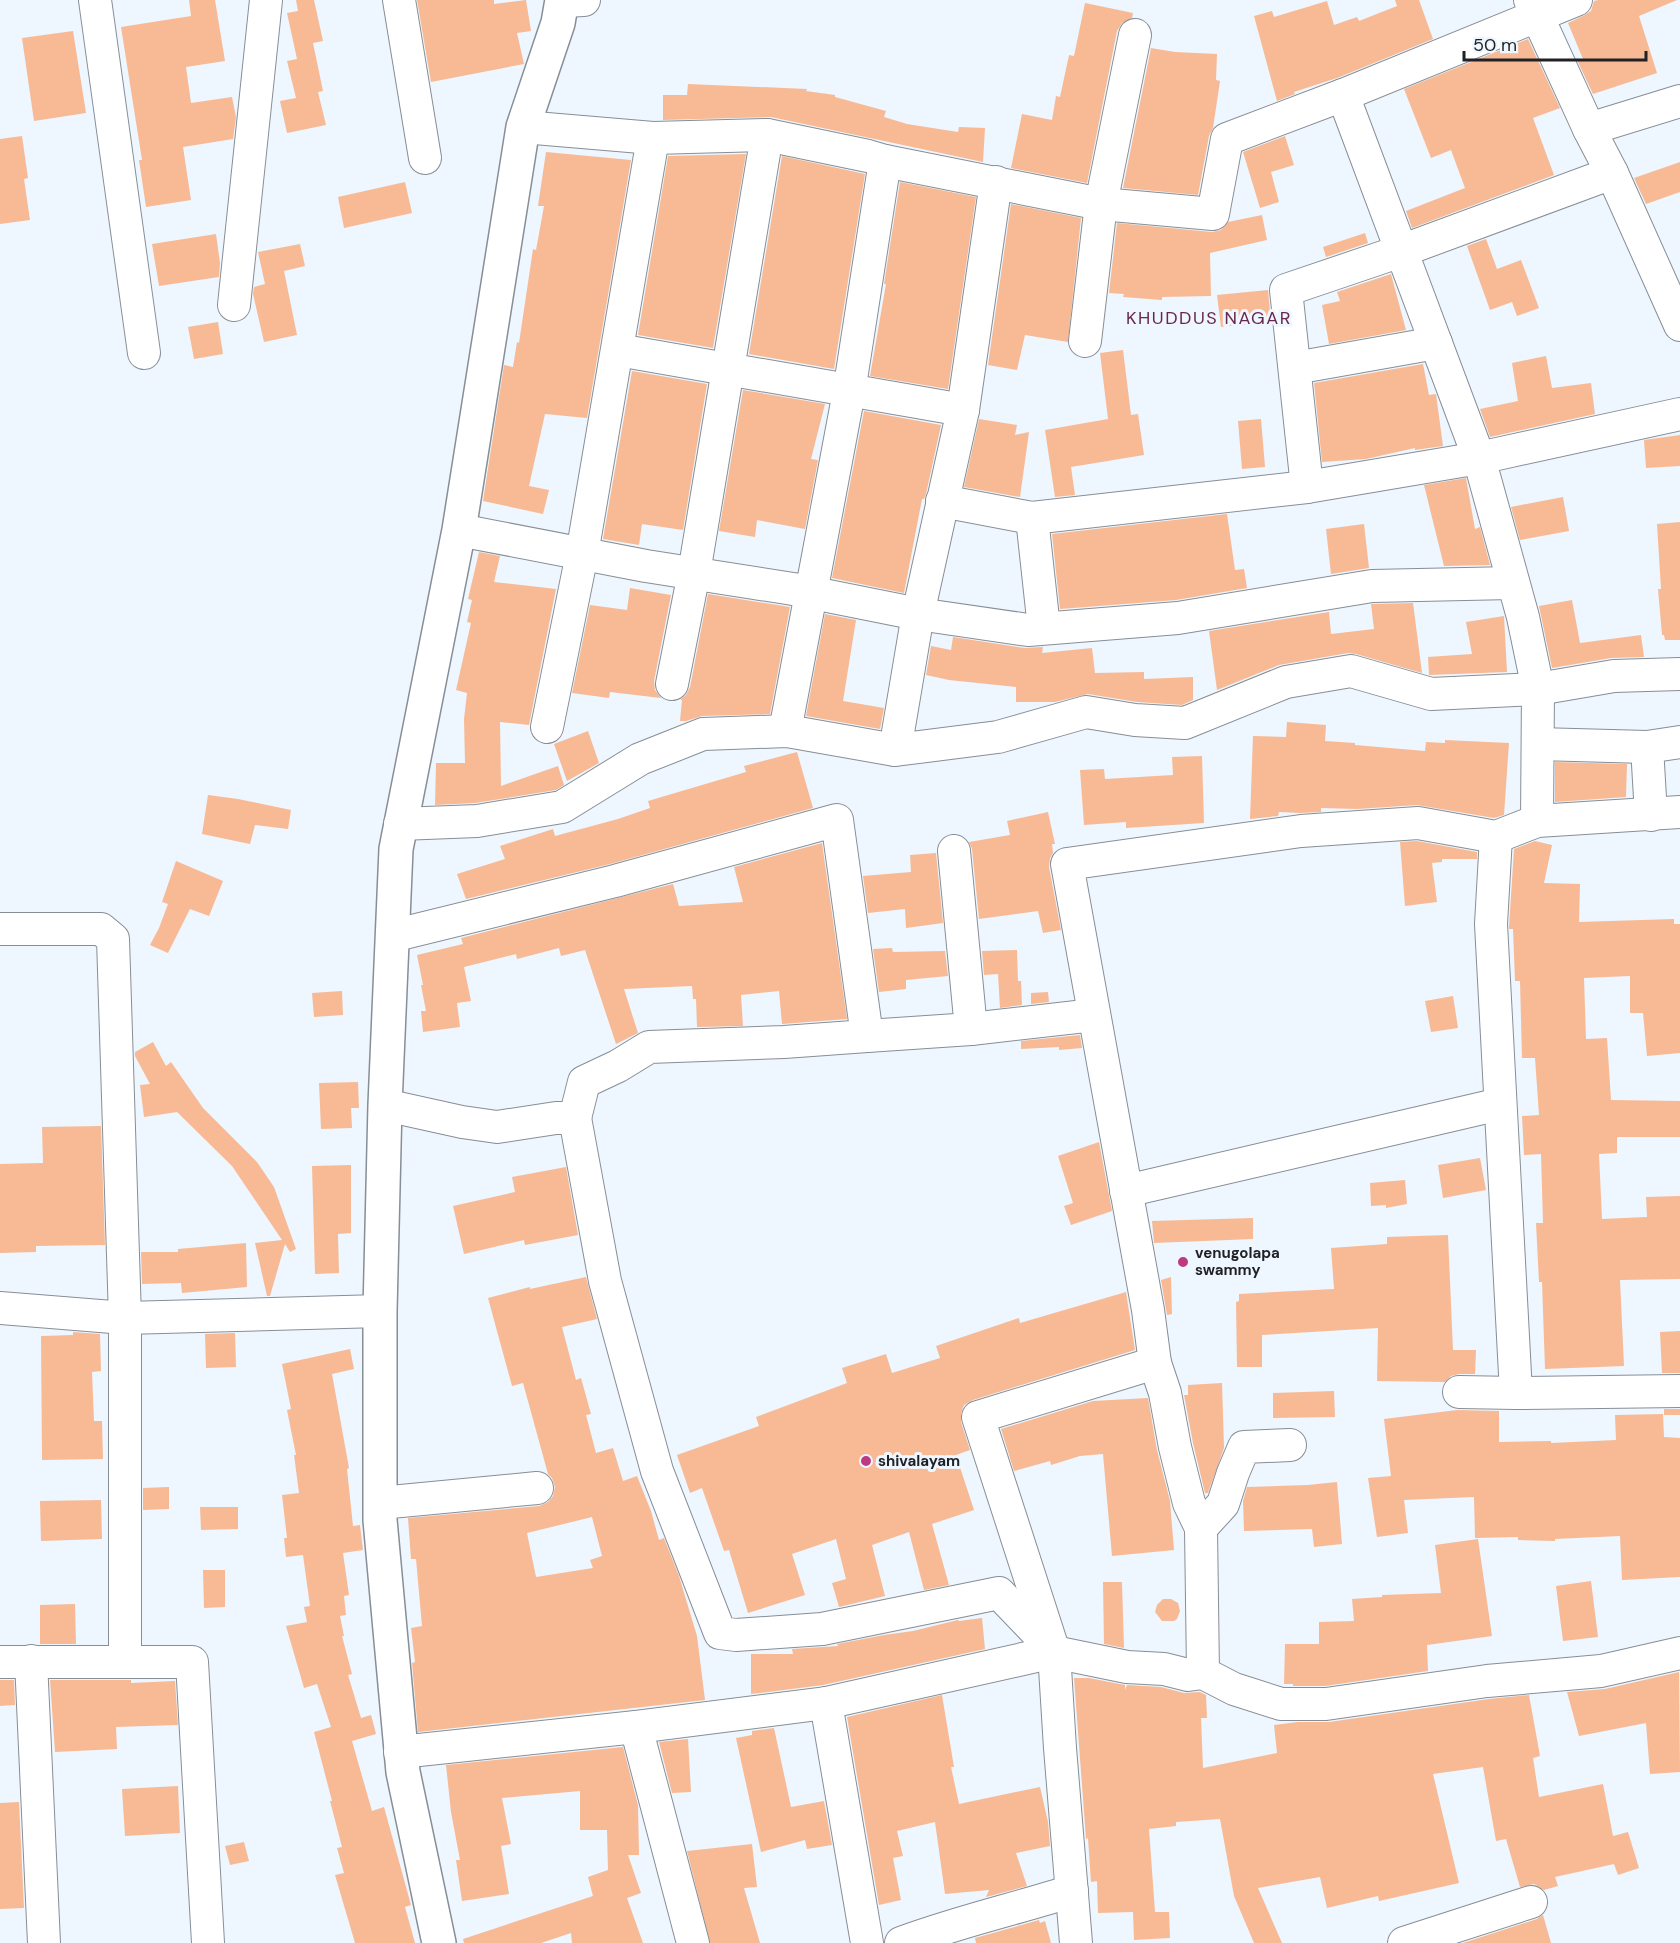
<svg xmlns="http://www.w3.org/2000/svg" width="1680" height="1943" font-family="'DM Sans',sans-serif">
<rect width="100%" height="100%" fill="#eef6ff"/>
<g fill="#f7ba95" fill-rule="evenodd">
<polygon points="189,0 215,0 225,61 186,67 191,103 232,97 236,117 233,139 183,147 191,200 146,207 139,160 142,160 121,27 191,16"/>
<polygon points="296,0 314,0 323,41 313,43 323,91 318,92 326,125 287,133 280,101 296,98 287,61 297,59 287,13 298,11"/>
<polygon points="417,0 494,0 494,4 526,0 531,31 517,33 524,64 431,82"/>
<polygon points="1395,0 1419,0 1433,39 1337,78 1294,92 1295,94 1277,101 1254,16 1272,11 1274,17 1327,1 1334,25 1357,17 1359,21 1397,6"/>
<polygon points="1598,0 1677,0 1639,16 1657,73 1593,94 1577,60 1583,59 1568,23 1583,16 1591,11 1594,1"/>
<polygon points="1085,3 1133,13 1132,18 1122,23 1117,31 1087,183 1011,168 1022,114 1052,120 1056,96 1060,97 1069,55 1074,56"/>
<polygon points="73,31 86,113 34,121 22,38"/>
<polygon points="1528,39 1560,108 1533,118 1554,175 1412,228 1406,211 1465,188 1451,150 1431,158 1404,89"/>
<polygon points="1151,48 1175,52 1217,54 1216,80 1220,81 1213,128 1209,136 1198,195 1123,188"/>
<polygon points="688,84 807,89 806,91 835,95 835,97 886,111 884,117 907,124 958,132 959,127 985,128 983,162 771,117 663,120 663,95 687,95"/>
<polygon points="22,136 28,178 24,179 30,220 0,224 0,139"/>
<polygon points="1285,136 1294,165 1271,172 1279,202 1260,208 1243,152"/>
<polygon points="546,152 631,160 587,418 545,414 529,486 549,490 543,514 483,501 504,365 513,367 517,342 519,343 533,249 536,250 544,206 538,206"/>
<polygon points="746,154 713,348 638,335 668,156"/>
<polygon points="782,156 865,174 834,369 749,354"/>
<polygon points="1680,162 1680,192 1646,204 1634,178"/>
<polygon points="405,182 412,213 344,228 338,197"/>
<polygon points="900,182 976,197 948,389 870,376 886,284 884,284"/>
<polygon points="1011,204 1081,218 1068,342 1025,335 1017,370 988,365"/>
<polygon points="1262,215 1267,240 1210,253 1211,296 1162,297 1162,300 1123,297 1124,294 1109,293 1117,223 1212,232 1221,230 1228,222"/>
<polygon points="1365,233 1368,243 1326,257 1323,247"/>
<polygon points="216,234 220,263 219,277 159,286 152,244"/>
<polygon points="1486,239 1497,269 1521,260 1539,308 1517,316 1512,302 1490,310 1467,246"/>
<polygon points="300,244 305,266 284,271 297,335 264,342 253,294 254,287 265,284 258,252"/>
<polygon points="1391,274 1406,330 1329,344 1322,305 1340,301 1337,292"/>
<polygon points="1268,290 1271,322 1221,327 1217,295"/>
<polygon points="218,322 223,354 194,359 188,327"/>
<polygon points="1123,350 1131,415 1138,414 1144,455 1071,467 1075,495 1055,497 1045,430 1108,419 1100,353"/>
<polygon points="1546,356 1552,388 1591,383 1595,414 1490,437 1480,409 1518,401 1512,363"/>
<polygon points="1423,364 1429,395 1436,394 1443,446 1415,450 1415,448 1366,459 1322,462 1314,383"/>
<polygon points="632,371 707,384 683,530 642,524 639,545 603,539"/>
<polygon points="743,390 825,404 811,459 818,460 805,529 757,520 755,537 719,531"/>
<polygon points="864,411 941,425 926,494 924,499 922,499 904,593 832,578"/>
<polygon points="979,419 1017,425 1015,435 1029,432 1020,497 964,487"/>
<polygon points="1261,419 1265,467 1242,469 1238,421"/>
<polygon points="1680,435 1680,466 1646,468 1644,440"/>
<polygon points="1466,478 1475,529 1480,527 1490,565 1444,566 1424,485"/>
<polygon points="1563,497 1569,531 1520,540 1511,507"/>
<polygon points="1227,514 1235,570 1244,569 1247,588 1176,600 1060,609 1052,534"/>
<polygon points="1680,522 1680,640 1665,640 1664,635 1662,635 1658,589 1661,589 1657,524"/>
<polygon points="1364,524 1369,568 1331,574 1326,529"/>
<polygon points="479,552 500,556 494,582 556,589 529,725 500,722 501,786 558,766 564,785 556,790 475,803 435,805 436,763 465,763 464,719 467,693 456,690 471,623 467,622 472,600 468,599"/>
<polygon points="630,588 671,595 654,681 655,690 661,698 610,692 609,698 572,693 590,605 627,610"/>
<polygon points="708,594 790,607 770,714 702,716 686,721 680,721 682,700 680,700 686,695 690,687"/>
<polygon points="1572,600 1580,643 1641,635 1644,657 1611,658 1552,668 1539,606"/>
<polygon points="1413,603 1422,673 1356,654 1348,653 1279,665 1217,690 1209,631 1329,612 1331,634 1374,629 1371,604"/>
<polygon points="825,614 856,620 843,701 884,708 880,729 806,716"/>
<polygon points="1504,616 1507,672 1429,675 1428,657 1472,654 1466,622"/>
<polygon points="953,637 1025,648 1043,647 1042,653 1092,648 1095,673 1144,672 1144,679 1193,677 1193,700 1182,705 1137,702 1088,694 1055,702 1016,702 1016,687 949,680 926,675 931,646 951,650"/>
<polygon points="1287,722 1326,725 1325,741 1355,743 1355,745 1425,751 1426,742 1445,743 1445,740 1509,743 1504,815 1494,818 1417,805 1357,809 1321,808 1321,812 1300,813 1279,812 1278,816 1250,819 1253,736 1286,737"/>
<polygon points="588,731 599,763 567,781 554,744"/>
<polygon points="797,752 813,808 610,864 466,899 457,874 505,859 500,846 553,829 555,836 618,819 650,808 648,801 746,772 744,766"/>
<polygon points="1202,756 1204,823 1126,828 1126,822 1084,825 1080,770 1104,769 1105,779 1173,775 1172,757"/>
<polygon points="1555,762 1627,764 1626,797 1555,802"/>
<polygon points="208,795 238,799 291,810 288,829 255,825 250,844 202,834"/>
<polygon points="1048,812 1055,844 1052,844 1053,853 1050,858 1049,867 1061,930 1043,933 1038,911 979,919 972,849 969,842 1010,835 1007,821"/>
<polygon points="1417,841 1477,852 1477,859 1442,859 1442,862 1432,863 1437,902 1405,906 1400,842"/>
<polygon points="1535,841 1552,845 1544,883 1580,884 1579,922 1674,919 1674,924 1680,924 1680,1053 1647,1056 1643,1013 1630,1013 1630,976 1584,978 1586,1039 1607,1038 1611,1100 1680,1101 1680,1137 1617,1137 1617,1153 1599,1154 1602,1219 1647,1217 1646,1197 1680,1196 1680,1279 1620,1280 1624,1366 1545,1369 1542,1282 1539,1282 1536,1223 1543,1223 1541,1154 1524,1155 1522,1116 1539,1115 1535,1058 1522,1058 1520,981 1515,981 1513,929 1509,929 1509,927 1514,849"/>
<polygon points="822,843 847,1019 782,1024 779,991 741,995 743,1026 697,1027 696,999 693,999 692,986 624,989 638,1033 616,1044 585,950 561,956 559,948 517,959 516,954 464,967 471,1001 457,1003 460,1027 423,1032 421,1011 426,1011 421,985 423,985 417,955 463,944 461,938 673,884 679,906 743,902 734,867"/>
<polygon points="936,853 943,923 906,928 905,909 868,913 863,876 911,872 910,855"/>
<polygon points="176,861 223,881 209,916 190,909 168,953 150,945 159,928 168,904 162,902"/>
<polygon points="892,948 893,952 945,951 948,976 906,980 906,989 879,992 873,949"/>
<polygon points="1017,950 1018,981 1021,981 1022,1005 1000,1008 998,974 984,975 982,951"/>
<polygon points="342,991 343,1015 314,1017 312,993"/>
<polygon points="1048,992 1049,1002 1031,1004 1031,993"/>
<polygon points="1453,996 1458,1028 1431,1032 1425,1001"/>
<polygon points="1080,1035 1082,1048 1059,1050 1059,1047 1021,1049 1021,1041"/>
<polygon points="153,1042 166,1066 171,1062 203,1108 257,1162 274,1187 296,1249 290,1252 285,1244 270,1296 267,1296 255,1243 282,1240 232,1166 177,1112 144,1117 140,1085 150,1084 135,1056 135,1052"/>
<polygon points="358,1082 359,1108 351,1108 352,1128 321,1129 319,1083"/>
<polygon points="101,1126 105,1245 36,1246 36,1252 0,1253 0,1164 43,1163 42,1127"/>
<polygon points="1099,1142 1112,1211 1071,1225 1064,1206 1073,1203 1058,1156"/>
<polygon points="1480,1158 1486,1190 1443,1198 1438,1165"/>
<polygon points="351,1165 351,1233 338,1234 339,1273 315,1274 312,1166"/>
<polygon points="566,1167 578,1235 525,1245 524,1240 464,1254 453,1206 515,1192 512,1177"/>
<polygon points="1405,1180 1407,1204 1386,1208 1386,1205 1371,1206 1370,1183"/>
<polygon points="1253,1218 1253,1239 1154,1243 1152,1221"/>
<polygon points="1448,1235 1453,1350 1476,1350 1475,1374 1459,1374 1451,1376 1445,1382 1377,1381 1378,1328 1262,1335 1262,1367 1237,1367 1236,1302 1239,1301 1239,1294 1334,1289 1331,1248 1387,1244 1387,1237"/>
<polygon points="246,1243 247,1287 182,1293 181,1283 142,1284 141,1252 178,1252 178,1249"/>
<path d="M586 1277 597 1319 562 1327 576 1380 581 1378 591 1414 586 1415 596 1453 613 1448 623 1481 637 1476 651 1511 659 1540 664 1538 679 1576 697 1636 705 1700 418 1732 412 1663 415 1662 411 1628 422 1626 416 1559H411L408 1518 539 1506 548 1502 553 1496 555 1487 552 1478 548 1474 523 1383 512 1386 488 1298 530 1287V1289ZM592 1517 602 1556 590 1560 593 1568 536 1577 527 1533Z"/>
<polygon points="1171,1277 1172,1314 1167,1315 1161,1280"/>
<polygon points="1126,1292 1135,1350 973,1400 964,1405 961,1413 961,1422 970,1450 956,1455 974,1510 932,1524 949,1585 924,1590 909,1532 872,1545 885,1596 839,1607 832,1583 846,1579 836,1539 792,1554 805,1595 748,1613 729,1550 724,1551 702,1488 690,1493 677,1455 759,1426 756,1417 847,1383 842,1368 886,1354 892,1373 940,1358 936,1346 1019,1318 1020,1323"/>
<polygon points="1680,1331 1680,1373 1662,1373 1660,1332"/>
<polygon points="73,1332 100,1334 101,1371 92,1372 94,1421 102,1421 103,1459 42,1460 41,1336 73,1335"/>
<polygon points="235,1333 236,1367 206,1368 205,1334"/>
<polygon points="350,1349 354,1369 332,1374 349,1468 347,1469 353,1526 360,1525 363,1550 343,1553 349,1595 344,1596 346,1615 340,1616 344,1636 342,1636 352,1674 348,1675 361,1718 371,1715 376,1734 352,1741 372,1811 384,1807 411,1905 405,1907 415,1943 355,1943 335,1875 344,1873 337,1848 342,1847 330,1801 332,1801 314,1732 331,1727 317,1684 304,1688 286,1626 307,1622 304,1607 310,1606 303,1555 286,1557 284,1538 287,1538 282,1495 299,1493 294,1455 296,1455 287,1410 291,1409 282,1364"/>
<polygon points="1222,1383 1224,1448 1208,1493 1205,1493 1193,1443 1184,1395 1188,1395 1188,1385"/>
<polygon points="1334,1391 1335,1417 1273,1418 1273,1393"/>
<polygon points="1148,1398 1157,1450 1170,1501 1174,1550 1112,1556 1103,1454 1080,1456 1051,1465 1050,1461 1014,1471 1001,1429 1093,1401"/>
<rect x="1664" y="1409" width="16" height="6"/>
<polygon points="1457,1410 1499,1411 1499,1442 1551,1441 1551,1443 1616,1440 1615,1415 1663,1414 1664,1437 1680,1438 1680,1577 1622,1580 1620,1536 1555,1539 1555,1541 1518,1540 1518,1537 1475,1538 1474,1497 1404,1500 1408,1533 1377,1537 1368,1478 1391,1476 1384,1419"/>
<polygon points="1337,1482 1342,1544 1314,1547 1312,1529 1244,1531 1243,1501 1247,1487 1308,1485"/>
<polygon points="169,1487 169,1509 143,1510 143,1488"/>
<polygon points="101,1500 102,1539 41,1541 40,1501"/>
<polygon points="200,1507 238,1507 238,1529 201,1530"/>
<polygon points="1478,1539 1492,1636 1427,1645 1428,1671 1325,1686 1293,1686 1293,1684 1284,1684 1285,1644 1319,1644 1319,1622 1354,1621 1352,1599 1382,1597 1382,1595 1441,1593 1435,1545"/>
<polygon points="203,1570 225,1570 225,1607 204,1608"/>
<polygon points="1591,1581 1598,1637 1563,1641 1556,1586"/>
<polygon points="1103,1582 1122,1582 1124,1648 1104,1644"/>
<polygon points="1163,1599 1171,1599 1178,1603 1180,1611 1177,1619 1174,1621 1162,1621 1155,1612 1157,1605"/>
<polygon points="75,1604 76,1644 40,1644 40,1605"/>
<polygon points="982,1618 985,1649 823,1685 751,1694 751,1654 793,1654 792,1649 838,1646 837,1644 884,1635 913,1631 958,1620 959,1621"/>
<polygon points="1679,1672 1680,1772 1650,1774 1646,1723 1579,1736 1567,1692 1605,1689"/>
<polygon points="1074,1678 1089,1678 1125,1685 1125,1690 1127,1685 1161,1687 1184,1693 1200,1692 1206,1695 1207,1718 1201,1718 1203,1768 1277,1753 1274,1725 1298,1722 1329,1722 1489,1699 1529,1695 1540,1756 1533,1758 1539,1797 1603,1784 1613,1836 1628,1832 1639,1868 1618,1875 1614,1864 1555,1877 1558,1886 1544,1890 1534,1884 1520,1887 1506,1839 1496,1841 1483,1767 1433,1774 1459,1883 1379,1901 1378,1896 1327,1908 1320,1877 1258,1888 1282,1943 1254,1943 1234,1896 1220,1819 1176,1822 1176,1826 1149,1829 1155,1912 1169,1912 1170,1938 1134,1940 1133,1912 1098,1913 1097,1881 1091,1882 1088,1838 1086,1839"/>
<polygon points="0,1680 14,1680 15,1705 0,1706"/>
<polygon points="50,1680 131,1680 131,1683 175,1681 178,1725 116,1727 117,1749 55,1752"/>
<polygon points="942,1695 954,1767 951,1767 959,1804 1040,1787 1048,1822 1050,1846 1016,1853 1027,1886 986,1897 989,1890 945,1894 935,1822 897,1831 903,1856 893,1858 901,1900 879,1905 847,1717"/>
<polygon points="774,1728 791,1807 824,1801 832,1845 807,1849 805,1840 761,1852 736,1738 752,1735 752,1731"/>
<polygon points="688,1739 691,1792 672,1793 659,1742"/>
<polygon points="623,1747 638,1805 639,1855 628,1855 641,1893 627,1898 643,1943 572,1943 571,1933 541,1943 464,1943 463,1939 593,1896 588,1877 608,1870 607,1830 580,1830 580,1791 502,1798 511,1844 501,1846 509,1894 462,1901 456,1860 460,1860 451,1812 446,1765"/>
<polygon points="178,1786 180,1833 125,1836 122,1789"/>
<polygon points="19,1802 24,1908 0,1909 0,1803"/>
<polygon points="244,1842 249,1861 230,1865 225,1846"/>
<polygon points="752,1844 757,1887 744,1888 760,1943 710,1943 687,1851"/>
<polygon points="1543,1915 1551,1943 1463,1943 1537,1919"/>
<polygon points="1039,1920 1040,1923 1045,1921 1051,1943 976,1943 975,1938"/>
</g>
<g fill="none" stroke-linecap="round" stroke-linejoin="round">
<g stroke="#878e95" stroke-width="34">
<g id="minor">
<polyline points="95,0 144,353"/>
<polyline points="399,0 425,158"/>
<polyline points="1530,0 1589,129 1612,173 1680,325"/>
<polyline points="562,1 584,0"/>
<polyline points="1343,95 1479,458 1523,617 1538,689 1537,821"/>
<polyline points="523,127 653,138 767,135 868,156 885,161 1101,204 1213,214 1227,139 1343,95 1576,0"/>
<polyline points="1589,129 1680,101"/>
<polyline points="234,305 266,0"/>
<polyline points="1085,341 1101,204 1135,35"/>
<polyline points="618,350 963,410"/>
<polyline points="1295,368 1436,343"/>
<polyline points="1307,487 1286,290 1401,251 1612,173"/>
<polyline points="942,501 1032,518 1307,487 1479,458 1680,414"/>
<polyline points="1032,518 1044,628"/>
<polyline points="459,530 646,566 793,589 918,614 1028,630 1178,618 1372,586 1512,583"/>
<polyline points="672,684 694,573 767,135"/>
<polyline points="547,727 582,554 653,138"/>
<polyline points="785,731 849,392 885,161"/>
<polyline points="1538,744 1647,747 1680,742"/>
<polyline points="1647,747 1651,815"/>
<polyline points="895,750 918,614 963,410 996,182"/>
<polyline points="400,824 477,821 562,807 640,759 703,734 787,731 895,750 998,737 1086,712 1135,720 1185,723 1286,682 1351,671 1431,694 1538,689 1614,676 1680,674"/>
<polyline points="1496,837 1491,924 1516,1393"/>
<polyline points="954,851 971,1029"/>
<polyline points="0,929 101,929 113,939 125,1318 125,1662"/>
<polyline points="392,936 615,881 837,820 867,1036"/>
<polyline points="385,1105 462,1122 497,1127 556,1118 575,1118 605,1281 657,1471 720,1633 736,1635 822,1629 999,1593 1048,1644"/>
<polyline points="575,1118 584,1082 618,1066 649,1047 784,1042 867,1036 971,1029 1094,1015"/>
<polyline points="1126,1191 1500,1104"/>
<polyline points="0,1308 125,1318 380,1311"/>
<polyline points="1155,1363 1165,1393 1175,1447 1189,1503 1201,1528 1203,1673"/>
<polyline points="1459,1392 1516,1393 1680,1391"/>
<polyline points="380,1503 537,1488"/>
<polyline points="1201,1528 1223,1504 1233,1473 1244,1447 1290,1445"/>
<polyline points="31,1661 44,1943"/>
<polyline points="0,1662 192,1662 208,1943"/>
<polyline points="826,1703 867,1943"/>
<polyline points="636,1727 693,1943"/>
<polyline points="400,1752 636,1727 826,1703 1054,1652 1127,1667 1164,1669 1188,1675 1203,1673 1234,1689 1281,1704 1326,1704 1487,1681 1601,1671 1680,1653"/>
<path d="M901 1943C957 1922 1015 1909 1072 1891"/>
<polyline points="1076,1943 1060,1748 1054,1652 978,1417 1155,1363 1148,1310 1067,864 1301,831 1418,823 1496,837 1537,821 1680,812"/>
<polyline points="1404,1943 1531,1902"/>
</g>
</g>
<g stroke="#878e95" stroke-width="36">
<polyline id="major" points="439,1943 403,1772 380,1520 380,1311 385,1105 396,849 459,530 523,127 558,23 562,0"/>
</g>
<use href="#minor" stroke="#fff" stroke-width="32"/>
<use href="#major" stroke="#fff" stroke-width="33"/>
</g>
<g fill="#be3a80" stroke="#eef6ff" stroke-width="2">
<circle cx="1183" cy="1262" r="6"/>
<circle cx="866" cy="1461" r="6"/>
</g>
<g text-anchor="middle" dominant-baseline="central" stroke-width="6" stroke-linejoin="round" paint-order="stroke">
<g font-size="15" font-weight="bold" fill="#1f2124" stroke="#eef6ff" text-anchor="start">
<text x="1195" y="1253">venugolapa<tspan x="1195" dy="17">swammy</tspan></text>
<text x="878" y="1461">shivalayam</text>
</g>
<g font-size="18" letter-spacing="1.5" fill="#692849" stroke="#eef6ff">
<text x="1209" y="318">KHUDDUS NAGAR</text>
</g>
</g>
<path d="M1464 51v9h182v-9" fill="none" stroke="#1f2124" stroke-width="3"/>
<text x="1473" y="51" font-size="18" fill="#1f2124" stroke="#eef6ff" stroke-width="4.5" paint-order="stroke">50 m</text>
</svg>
